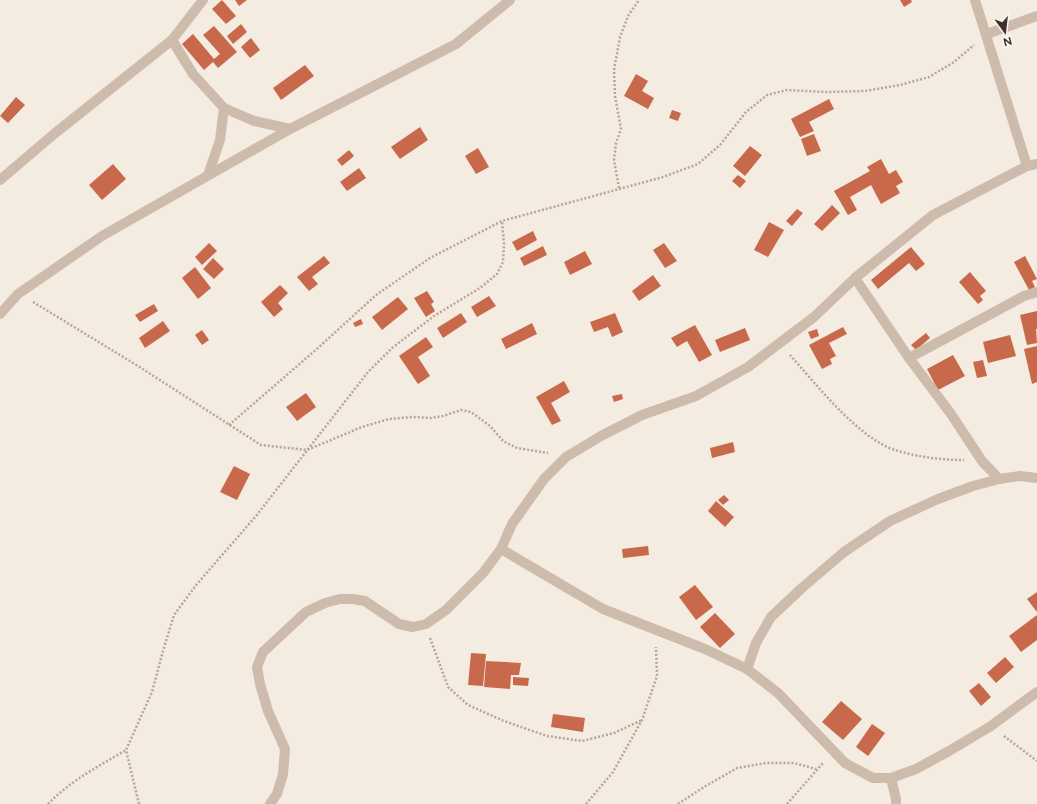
<svg xmlns="http://www.w3.org/2000/svg" width="1037" height="804" font-family="Figtree,sans-serif">
<rect width="100%" height="100%" fill="#f4ebe1"/>
<g fill="#c8694b">
<polygon points="222,0 236,16 226,24 212,9"/>
<polygon points="235,0 247,0 239,6"/>
<polygon points="900,0 911,0 912,2 904,7"/>
<polygon points="241,24 247,32 233,44 227,36"/>
<polygon points="214,26 237,52 218,68 213,62 204,70 182,44 193,34 214,59 220,54 203,35"/>
<polygon points="251,38 260,50 250,58 241,47"/>
<polygon points="305,65 314,76 281,100 273,88"/>
<polygon points="636,74 648,81 642,91 654,98 648,109 624,96"/>
<polygon points="16,97 25,105 8,123 0,116"/>
<polygon points="829,99 834,109 809,122 814,131 800,137 791,119"/>
<polygon points="672,110 681,113 678,121 669,118"/>
<polygon points="420,127 428,140 400,159 391,147"/>
<polygon points="814,134 821,151 807,156 801,139"/>
<polygon points="750,146 762,155 745,176 733,166"/>
<polygon points="478,148 489,167 476,174 465,156"/>
<polygon points="349,150 354,156 342,166 337,160"/>
<polygon points="881,159 889,174 896,170 903,182 896,186 900,193 881,204 871,185 850,197 857,210 848,215 834,191 870,171 867,167"/>
<polygon points="113,164 126,179 102,200 89,185"/>
<polygon points="359,168 366,178 347,191 340,182"/>
<polygon points="738,175 746,181 740,188 732,181"/>
<polygon points="832,205 840,213 822,231 814,224"/>
<polygon points="797,209 803,213 792,226 786,221"/>
<polygon points="769,222 784,230 768,257 754,250"/>
<polygon points="533,231 537,240 517,251 512,242"/>
<polygon points="209,243 217,251 202,265 195,257"/>
<polygon points="664,243 677,261 665,268 653,250"/>
<polygon points="543,246 547,255 524,266 520,258"/>
<polygon points="911,247 925,264 916,271 909,263 878,289 871,280"/>
<polygon points="585,251 592,264 570,275 564,262"/>
<polygon points="324,256 330,263 312,277 318,284 309,291 297,277"/>
<polygon points="1025,256 1037,279 1032,281 1035,287 1029,290 1014,262"/>
<polygon points="213,258 224,269 214,279 203,269"/>
<polygon points="195,267 211,288 198,299 182,278"/>
<polygon points="970,272 986,291 980,296 983,300 978,304 959,282"/>
<polygon points="653,275 661,286 639,301 632,291"/>
<polygon points="280,285 288,293 278,303 283,309 274,317 261,302"/>
<polygon points="427,291 434,302 431,304 435,311 426,317 414,298"/>
<polygon points="489,296 496,306 477,317 471,307"/>
<polygon points="398,297 408,309 382,330 372,317"/>
<polygon points="154,304 158,311 140,322 135,315"/>
<polygon points="1037,311 1037,329 1036,329 1037,343 1027,345 1020,315"/>
<polygon points="461,313 467,322 443,338 437,328"/>
<polygon points="615,313 623,332 612,337 608,327 594,332 590,322"/>
<polygon points="361,319 363,324 355,327 353,323"/>
<polygon points="163,321 170,331 145,348 139,338"/>
<polygon points="532,323 537,334 506,349 501,339"/>
<polygon points="695,325 712,355 699,362 687,341 677,347 671,338"/>
<polygon points="843,327 847,334 829,343 836,356 830,359 832,364 822,369 809,345"/>
<polygon points="745,328 750,340 720,352 715,340"/>
<polygon points="817,329 819,336 811,339 808,332"/>
<polygon points="202,330 209,340 202,345 195,335"/>
<polygon points="926,333 930,338 916,350 911,345"/>
<polygon points="1010,335 1016,356 988,363 983,342"/>
<polygon points="426,337 433,347 418,357 430,376 418,384 399,356"/>
<polygon points="1037,346 1037,382 1032,384 1024,349"/>
<polygon points="953,355 965,376 938,390 927,369"/>
<polygon points="983,360 987,376 977,378 973,362"/>
<polygon points="564,381 570,392 551,403 561,421 552,425 536,397"/>
<polygon points="306,393 316,407 297,421 286,407"/>
<polygon points="622,394 623,399 614,402 612,396"/>
<polygon points="733,442 735,452 712,458 710,448"/>
<polygon points="234,466 250,474 237,500 220,492"/>
<polygon points="724,495 729,500 723,505 718,500"/>
<polygon points="716,501 734,517 725,527 708,511"/>
<polygon points="648,546 649,555 623,558 622,549"/>
<polygon points="695,585 713,607 696,620 679,597"/>
<polygon points="1037,592 1037,612 1027,599"/>
<polygon points="715,613 735,634 720,648 700,627"/>
<polygon points="1037,615 1037,640 1021,652 1009,636"/>
<polygon points="471,653 486,654 483,686 468,685"/>
<polygon points="1005,657 1014,667 996,683 987,673"/>
<polygon points="486,661 521,663 519,675 511,675 510,689 484,687"/>
<polygon points="513,677 529,678 528,686 513,685"/>
<polygon points="979,683 991,697 981,706 969,691"/>
<polygon points="841,701 862,719 843,740 822,722"/>
<polygon points="553,714 585,718 583,732 551,727"/>
<polygon points="872,724 885,733 868,756 856,747"/>
</g>
<g fill="none" stroke-linecap="round" stroke-linejoin="round">
<g stroke="#b9a596" stroke-width="2.5" stroke-dasharray="2 2" stroke-linecap="butt">
<polyline points="619,188 614,160 616,143 621,129 615,96 614,70 620,37 628,16 639,0"/>
<polyline points="33,302 138,366 261,445 307,450 362,427 389,419 413,417 431,418 443,416 461,410 471,412 478,417 490,426 503,441 517,448 548,453"/>
<path d="M790 355C816 384 858 438 895 450 917 457 941 460 964 460"/>
<polyline points="229,425 318,348 376,295 430,258 502,221 663,177 698,164 720,145 746,112 767,95 787,90 825,92 865,91 900,85 929,77 954,62 974,45"/>
<polyline points="430,638 448,687 468,705 504,721 547,736 582,741 614,733 642,720"/>
<polyline points="1004,736 1037,761"/>
<path d="M48 804C70 781 99 766 126 750"/>
<polyline points="139,804 126,750 152,692 163,651 174,615 197,584 256,516 368,372 392,348 434,316 480,288 497,274 503,262 504,244 502,221"/>
<polyline points="586,804 613,772 642,720 657,676 656,647"/>
<polyline points="678,804 704,787 737,768 766,763 794,763 816,769"/>
<polyline points="787,804 823,763"/>
</g>
<g stroke="#cdbbac" stroke-width="10">
<polyline points="975,0 1027,166"/>
<polyline points="987,34 1037,16"/>
<polyline points="172,40 193,74 224,108 254,121 290,129"/>
<polyline points="208,175 220,140 224,108"/>
<polyline points="0,180 54,134 172,40 203,0"/>
<polyline points="855,278 909,358 951,414 982,461 999,479"/>
<polyline points="0,314 18,294 102,236 290,129 456,44 510,0"/>
<polyline points="909,358 1024,296 1037,292"/>
<polyline points="501,549 603,609 705,649 747,669 778,693 845,763 873,778 891,778 916,769 949,751 991,726 1037,692"/>
<polyline points="747,669 756,643 771,617 803,587 844,552 890,521 938,499 973,486 999,479 1020,476 1037,478"/>
<polyline points="891,778 896,799 896,804"/>
<polyline points="270,804 277,794 283,774 285,749 268,711 260,684 257,667 263,652 306,612 325,603 340,599 353,599 365,601 399,624 413,627 426,624 446,610 483,573 501,549 512,524 544,479 566,457 601,436 642,415 696,396 748,367 814,317 855,278 933,215 1027,166 1037,164"/>
</g>
</g>
<g transform="translate(1005 32) rotate(165)" stroke="#fbf5ee" stroke-width="3" paint-order="stroke">
<path d="M0-3L7 15L0 10L-7 15Z" fill="#3b302b"/>
<text y="-6" font-size="11" font-weight="bold" text-anchor="middle" fill="#3b302b">N</text>
</g>
</svg>
